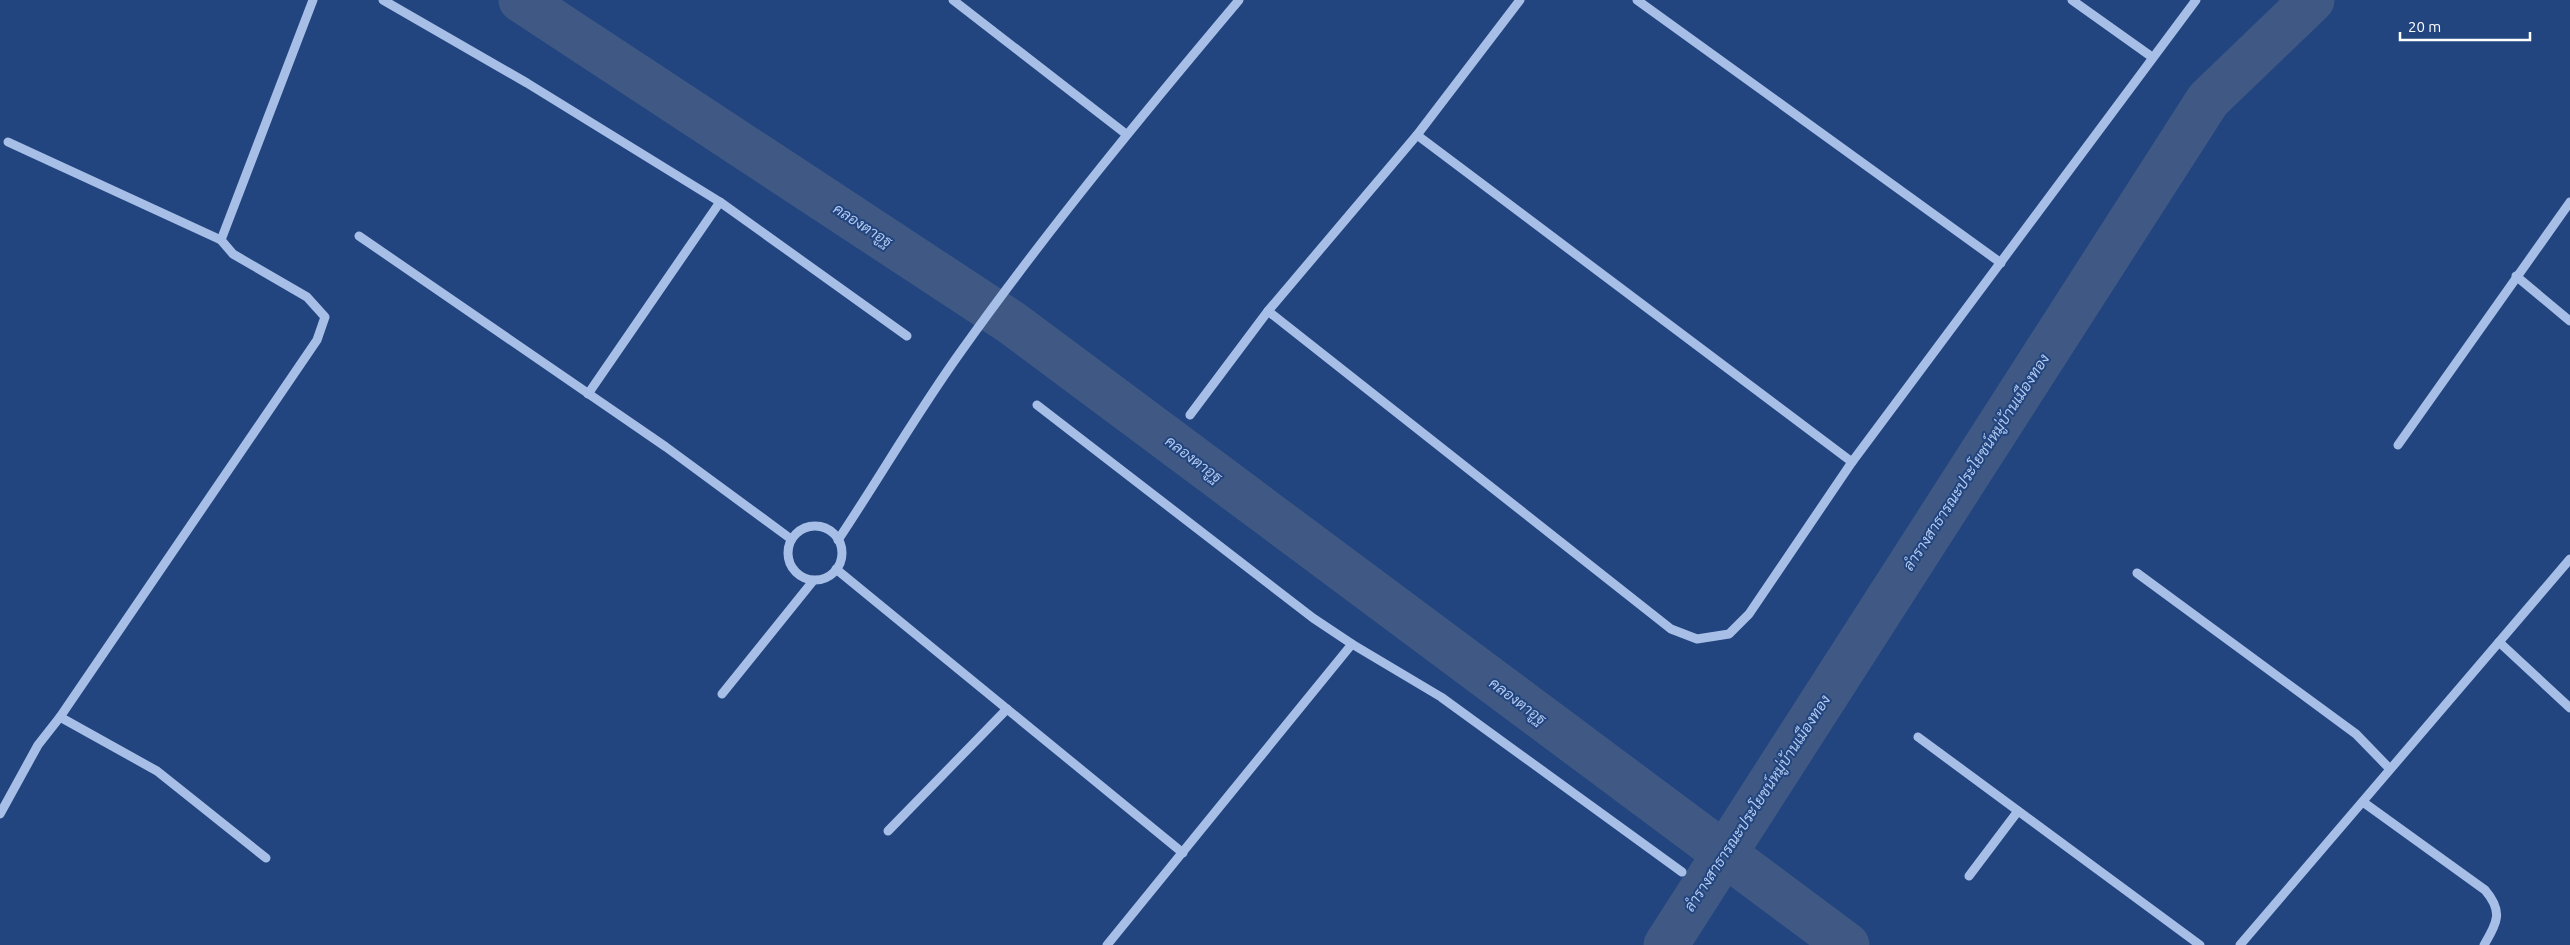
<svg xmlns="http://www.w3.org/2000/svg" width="2570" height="945" font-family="Ubuntu,Sarabun,sans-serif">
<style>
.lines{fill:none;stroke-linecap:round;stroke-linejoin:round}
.canal{stroke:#3f5984;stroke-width:45}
.minor{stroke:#a7bfe7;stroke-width:9}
.labels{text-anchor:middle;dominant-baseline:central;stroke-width:4;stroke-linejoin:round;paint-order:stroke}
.water-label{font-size:15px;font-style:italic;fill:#b2caef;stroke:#22447f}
</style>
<rect width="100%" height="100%" fill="#22447f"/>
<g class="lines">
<!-- canal -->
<g class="canal">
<path d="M521 0 1012 323 1847 945"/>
<path d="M1666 945 2208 100 2312 0"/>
</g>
<!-- minor -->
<g class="minor">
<path d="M383 0 527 83 720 202 907 336"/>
<path d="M953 0 1126 134"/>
<path d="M1637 0 2001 263"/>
<path d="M2072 0 2152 57"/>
<path d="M1417 135 1852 462"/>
<path d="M8 142 221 240"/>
<path d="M359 236 666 447 791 539"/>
<path d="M2516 276 2570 321"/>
<path d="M1268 311 1671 629 1697 639 1729 634 1749 614 1852 462 2196 0"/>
<path d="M588 394 720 202"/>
<path d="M1037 405 1313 618 1352 644 1107 945"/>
<path d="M1190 415 1268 311 1417 135 1520 0"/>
<path d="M2398 445 2570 202"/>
<circle cx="815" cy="553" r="27"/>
<path d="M838 540C880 477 918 411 962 350 1049 228 1143 114 1239 0"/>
<path d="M836 569 1183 853"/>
<path d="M2137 573 2356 734 2389 768"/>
<path d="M2499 642 2570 708"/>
<path d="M1352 644 1441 697 1682 872"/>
<path d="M722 694 813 581"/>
<path d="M60 717 157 771 266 858"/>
<path d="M1918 737 2200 945"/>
<path d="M2363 802 2485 890C2503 911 2498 922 2484 945"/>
<path d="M0 814 38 745 60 717 317 340 325 317 307 297 233 254 221 240 313 0"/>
<path d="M888 831 1007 709"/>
<path d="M1969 876 2018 811"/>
<path d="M2240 945 2570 559"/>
</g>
</g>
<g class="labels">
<!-- water labels -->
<g class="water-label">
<text transform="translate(863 225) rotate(33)">คลองตาอูฐ</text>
<text transform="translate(1194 459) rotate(37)">คลองตาอูฐ</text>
<text transform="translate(1976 462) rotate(-57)">ลำรางสาธารณะประโยชน์หมู่บ้านเมืองทอง</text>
<text transform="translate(1518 701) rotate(37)">คลองตาอูฐ</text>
<text transform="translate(1757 803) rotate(-57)">ลำรางสาธารณะประโยชน์หมู่บ้านเมืองทอง</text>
</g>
</g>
<!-- scale -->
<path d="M2400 32v8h130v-8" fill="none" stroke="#ffffff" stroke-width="2.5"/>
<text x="2408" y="32" font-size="15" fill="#ffffff" stroke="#22447f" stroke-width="4" paint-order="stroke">20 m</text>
</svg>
